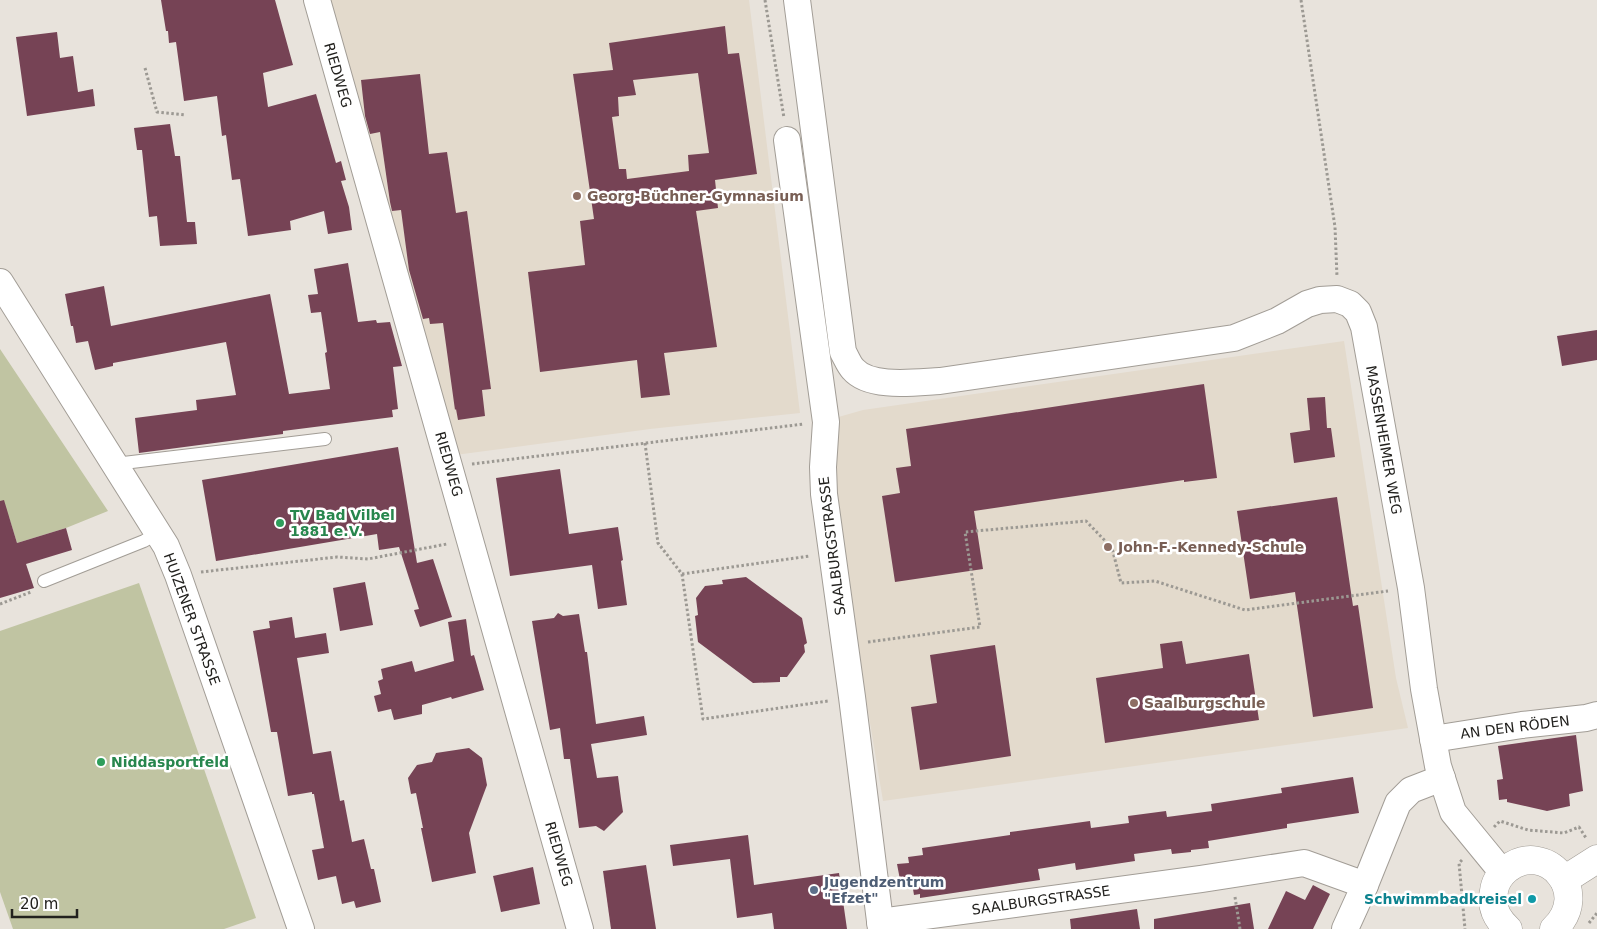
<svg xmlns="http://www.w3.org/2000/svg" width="1597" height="929" font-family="'DejaVu Sans',sans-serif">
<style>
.built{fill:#e3dacc}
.green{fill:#c0c4a2}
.building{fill:#764355;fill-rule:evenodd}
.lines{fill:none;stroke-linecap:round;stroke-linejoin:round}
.service-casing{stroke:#a29d96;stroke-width:14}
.minor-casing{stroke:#a29d96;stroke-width:28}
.tertiary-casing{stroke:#a29d96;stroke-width:29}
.path{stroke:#9c9993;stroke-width:3;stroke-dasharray:2.5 2.5;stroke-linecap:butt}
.service{stroke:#fff;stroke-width:12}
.minor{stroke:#fff;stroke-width:26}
.tertiary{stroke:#fff;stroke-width:28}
.education-dot{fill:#8d6e63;stroke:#fff;stroke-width:2}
.leisure-dot{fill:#2e9e5b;stroke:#fff;stroke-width:2}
.service-dot{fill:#5c6f8a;stroke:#fff;stroke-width:2}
.culture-dot{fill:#0f9aa8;stroke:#fff;stroke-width:2}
.labels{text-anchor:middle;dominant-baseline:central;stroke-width:5;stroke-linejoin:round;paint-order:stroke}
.street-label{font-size:14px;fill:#22211e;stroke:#fff}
.education-label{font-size:14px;font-weight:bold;fill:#785e54;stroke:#fff;text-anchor:start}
.leisure-label{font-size:14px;font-weight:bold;fill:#27864d;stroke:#fff;text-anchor:start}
.service-label{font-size:14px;font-weight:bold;fill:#4e5e75;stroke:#fff;text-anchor:start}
.culture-label{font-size:14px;font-weight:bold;fill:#0d838f;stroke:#fff;text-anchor:end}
</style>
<rect width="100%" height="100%" fill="#e8e3dc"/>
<!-- built -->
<g class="built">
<path d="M323 0H749L800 413 650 429 455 455Z"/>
<path d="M1344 341 1396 678 1408 728 883 801 832 494 835 418 863 410Z"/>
</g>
<!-- green -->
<g class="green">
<path d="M0 349 108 511 66 528 17 543 9 517 0 515Z"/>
<path d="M139 583 256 918 224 929H13L0 892V631Z"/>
</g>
<!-- building -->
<g class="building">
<path d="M161 0H275L293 65 263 73 268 107 316 94 336 163 341 161 346 180 341 181 349 207 352 230 328 234 324 211 290 221 291 230 248 236 240 179 232 180 226 135 222 136 217 96 184 101 176 42 169 43 168 31H166Z"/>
<path d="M725 26 728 54 739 53 757 174 715 180 718 208 696 211 717 347 664 353 670 395 641 398 637 360 540 372 528 272 585 265 580 221 594 219 573 74 613 70 609 43ZM698 73 709 153 688 155 689 171 627 179 626 169H619L612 117 619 116 618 97 636 95 633 80Z"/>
<path d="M57 32 60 58 73 56 78 92 93 89 95 106 27 116 16 37Z"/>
<path d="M420 74 429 154 447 152 456 213 467 211 491 389 482 390 485 416 458 420 456 409 455 410 443 323 430 324 429 318 423 319 409 270 401 210 392 211 390 202 380 132 370 134 365 116 361 80Z"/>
<path d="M170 124 175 156H180L187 222H195L197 244 160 246 157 216 149 217 142 150H137L134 128Z"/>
<path d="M348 263 358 322 376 320 377 323 390 322 402 366 393 367 398 409 392 410 393 417 283 431V434L139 453 135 418 197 410 196 400 236 395 226 342 113 363V366L95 370 88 341 76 343 73 326H71L65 294 104 286 111 326 270 294 289 394 330 389 325 353 327 352 321 312 311 313 308 295 318 294 314 269Z"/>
<path d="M1597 330V360L1562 366 1557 336Z"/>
<path d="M1204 384 1217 478 1184 482V480L974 511 983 569 895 582 882 496 900 493 896 468 911 466 906 429Z"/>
<path d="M1325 397 1327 428H1331L1335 457 1294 463 1290 433 1310 430 1307 398Z"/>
<path d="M398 447 417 563 433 559 452 617 420 627 414 610 419 609 399 547 379 550 377 534 216 561 202 480Z"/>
<path d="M560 469 569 534 618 527 623 560 621 561 627 605 598 609 592 565 510 576 496 478Z"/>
<path d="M1337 497 1353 606 1358 605 1373 708 1313 717 1295 592 1250 599 1237 511Z"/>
<path d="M4 500 17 543 66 528 72 550 26 564 34 588 0 598V501Z"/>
<path d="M746 577 802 618 807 643 804 645 805 652 787 677H780V682L753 683 698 642 695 616 698 615 696 598 705 586 723 584 722 580Z"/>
<path d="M365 582 373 625 340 631 333 588Z"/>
<path d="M558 613 563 616 579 614 585 652H587L596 724 644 716 647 735 591 744 597 778 618 776 621 799 623 812 604 831 596 826 579 828 570 759H564L560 728 550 730 532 621 554 618Z"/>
<path d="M292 617 295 638 326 633 329 653 297 658 313 754 331 751 340 801 344 800 352 842 364 839 371 869H374L381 902 356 908 354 901 342 904 336 876 318 880 312 850 324 848 314 794H312V792L288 796 277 732H271L253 631 270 628 269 621Z"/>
<path d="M466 619 471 656 474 655 484 690 452 699 451 697 422 705V714L394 720 391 709 378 712 374 696 381 694 378 681 383 679 381 669 412 661 415 672 454 661 448 622Z"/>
<path d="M1182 641 1186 664 1249 654 1259 720 1105 743 1096 678 1163 668 1160 644Z"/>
<path d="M995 645 1011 756 920 770 911 707 937 703 930 655Z"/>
<path d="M1576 735 1583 791 1569 794 1570 806 1547 811 1507 802V799L1499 800 1497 780 1503 779 1498 746Z"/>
<path d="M469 748 482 758 487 785 469 833 476 873 432 882 421 828H423L416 793 411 794 408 778 417 765 432 762 436 753Z"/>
<path d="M1353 777 1359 813 1287 824V828L1208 841 1209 848 1191 850V852L1172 854 1171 849 1134 854 1135 861 1076 870 1075 863 1038 869 1040 880 920 898V894L914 895 912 883 901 885 897 864 909 863 908 857 923 855 922 848 1010 835V832L1090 821 1091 828 1129 823 1128 816 1166 811 1167 817 1212 811 1211 804 1282 793 1281 788Z"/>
<path d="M748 835 754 885 839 873 847 929H774L772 913 737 918 730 859 673 866 670 845Z"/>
<path d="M646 865 656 929H611L603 871Z"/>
<path d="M533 867 540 904 501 912 493 876Z"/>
<path d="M1313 885 1330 894 1313 929H1268L1286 891 1305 900Z"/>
<path d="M1250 903 1254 929H1154V919Z"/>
<path d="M1137 909 1140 929H1071L1070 919Z"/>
</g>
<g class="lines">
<!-- service casing -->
<g class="service-casing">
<g id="service">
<path d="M115 464 325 439"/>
<path d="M44 581 144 541 158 533"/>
</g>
</g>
<!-- minor casing -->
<g class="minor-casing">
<g id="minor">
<path d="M317 0 580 929"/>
<path d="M797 0 843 352C846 357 849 365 853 369 870 389 917 382 940 381L1234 338 1277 321 1307 304 1320 300 1337 299 1350 304 1358 312 1364 327 1411 588 1424 689 1438 766 1453 812 1503 873"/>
<path d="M787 140 826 422 823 467 824 494 852 697 881 929"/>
<path d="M0 282 166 546 178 575 301 929"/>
<path d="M1433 739 1522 725 1586 718 1597 715"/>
<path d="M880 922 1201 879 1304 863 1365 885"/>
<path d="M1345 929 1365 885 1398 803 1411 790 1442 778"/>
</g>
</g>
<!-- tertiary casing -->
<g class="tertiary-casing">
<g id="tertiary">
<path d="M1564 880 1597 859"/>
<path d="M1508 929C1497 919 1490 906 1494 891 1495 882 1500 875 1507 869 1545 839 1593 892 1554 929"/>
</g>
</g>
<!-- path -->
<g class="path">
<path d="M765 0 784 118"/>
<path d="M1301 0 1335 227 1337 277"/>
<path d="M145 68 157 112 185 115"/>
<path d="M645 443 658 543 682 574 703 719 828 701"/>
<path d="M472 464 804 424"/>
<path d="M201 572 337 557 368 559 447 544"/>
<path d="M682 574 810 556"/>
<path d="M0 604 31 592"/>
<path d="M868 642 980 627 965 532 1086 521 1112 548 1121 583 1155 581 1245 610 1388 591"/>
<path d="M1494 827 1500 821 1528 830 1564 833 1579 827 1586 838"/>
<path d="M1462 860 1459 863 1465 929"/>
<path d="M1235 897 1240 929"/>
<path d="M1589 923 1597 913"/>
</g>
<!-- service -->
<use href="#service" class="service"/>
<!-- minor -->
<use href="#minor" class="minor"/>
<!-- tertiary -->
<use href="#tertiary" class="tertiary"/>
</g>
<!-- markers -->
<g class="education-dot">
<circle cx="577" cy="196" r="5"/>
<circle cx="1108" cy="547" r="5"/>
<circle cx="1134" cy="703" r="5"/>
</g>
<g class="leisure-dot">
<circle cx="280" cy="523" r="5"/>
<circle cx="101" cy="762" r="5"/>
</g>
<circle class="service-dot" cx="814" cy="890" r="5"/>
<circle class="culture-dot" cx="1532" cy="899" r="5"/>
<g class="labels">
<!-- street labels -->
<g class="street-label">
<text transform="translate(338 75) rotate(74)">RIEDWEG</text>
<text transform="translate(1384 440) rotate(80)">MASSENHEIMER WEG</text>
<text transform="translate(449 464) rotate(74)">RIEDWEG</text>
<text transform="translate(832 546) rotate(-97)">SAALBURGSTRASSE</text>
<text transform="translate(192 619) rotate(70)">HUIZENER STRASSE</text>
<text transform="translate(1515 727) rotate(-7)">AN DEN RÖDEN</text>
<text transform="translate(559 854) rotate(74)">RIEDWEG</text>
<text transform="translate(1041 900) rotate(-8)">SAALBURGSTRASSE</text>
</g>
<!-- education labels -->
<g class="education-label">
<text x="587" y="196">Georg-Büchner-Gymnasium</text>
<text x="1118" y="547">John-F.-Kennedy-Schule</text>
<text x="1144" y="703">Saalburgschule</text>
</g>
<!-- leisure labels -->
<g class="leisure-label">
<text x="290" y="515">TV Bad Vilbel<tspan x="290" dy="16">1881 e.V.</tspan></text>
<text x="111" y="762">Niddasportfeld</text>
</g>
<!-- service labels -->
<g class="service-label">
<text x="824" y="882">Jugendzentrum<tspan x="824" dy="16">"Efzet"</tspan></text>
</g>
<!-- culture labels -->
<g class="culture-label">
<text x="1522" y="899">Schwimmbadkreisel</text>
</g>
</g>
<!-- scale -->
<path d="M12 909v8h65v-8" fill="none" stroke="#22211e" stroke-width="2.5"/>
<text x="20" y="909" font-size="15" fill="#22211e" stroke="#ffffff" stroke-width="4" paint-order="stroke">20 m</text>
</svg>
